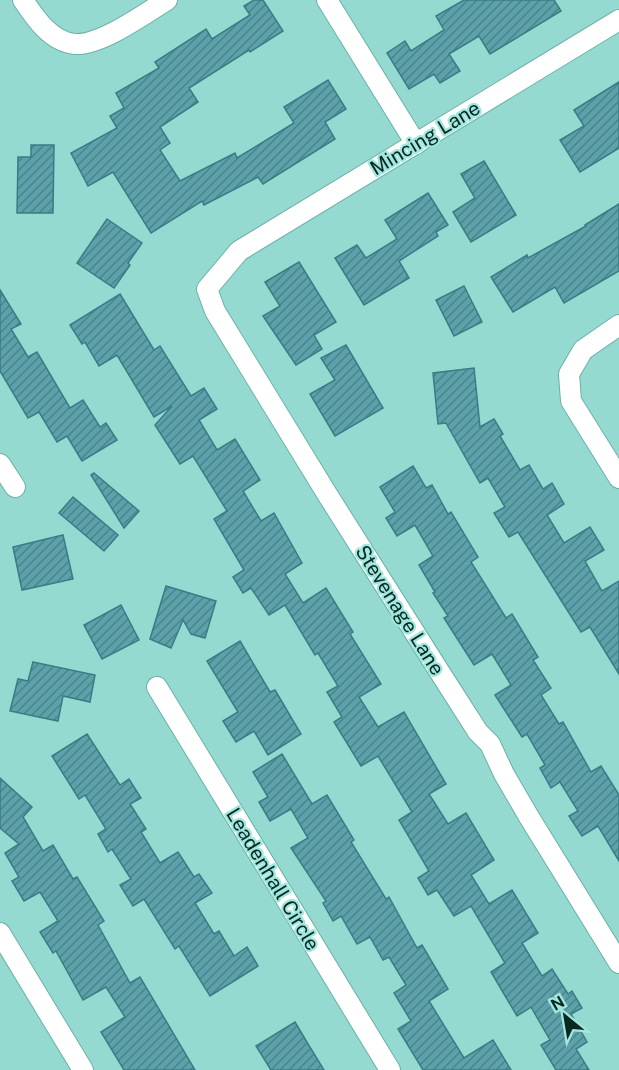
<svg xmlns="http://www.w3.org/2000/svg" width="619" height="1070" font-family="'Public Sans',sans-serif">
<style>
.building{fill:url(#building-hatch);stroke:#377d85;stroke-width:1.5}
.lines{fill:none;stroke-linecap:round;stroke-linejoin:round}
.minor-casing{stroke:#6cb1a8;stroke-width:22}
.minor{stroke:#fff;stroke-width:20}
.labels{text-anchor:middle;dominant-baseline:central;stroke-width:4.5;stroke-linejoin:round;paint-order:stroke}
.street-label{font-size:20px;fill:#092723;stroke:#a1e7dd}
</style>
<defs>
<pattern id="building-hatch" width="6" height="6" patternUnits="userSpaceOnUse" patternTransform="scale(1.5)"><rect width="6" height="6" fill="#5da2aa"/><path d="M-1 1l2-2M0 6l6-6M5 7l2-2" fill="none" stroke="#4b848a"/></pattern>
</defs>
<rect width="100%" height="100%" fill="#95dad0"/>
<!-- building -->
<g class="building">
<path d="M254 0H263L283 31 250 52 249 50 189 88 198 102 160 127 170 143 160 150 180 181 235 153 237 158 294 123 284 107 328 80 346 109 325 122 335 139 263 184 258 177 204 205 202 201 151 233 113 172 88 186 71 153 117 128 110 116 124 108 116 93 159 68 155 62 206 29 212 39 250 15 244 6Z"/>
<path d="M464 0H554L561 11 490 54 479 36 449 54 460 71 440 83 434 74 409 89 387 53 405 41 411 51 444 30 436 16Z"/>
<path d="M619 82V148L580 172 560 140 584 126 574 110Z"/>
<path d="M31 145H54L53 213H17L18 157H31Z"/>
<path d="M484 161 516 215 471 242 453 212 475 198 461 174Z"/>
<path d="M428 193 448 225 436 232 438 236 399 261 409 278 364 305 335 258 357 245 366 258 397 239 385 220Z"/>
<path d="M619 204V271L564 303 555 287 513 312 491 277 527 255 528 258 586 226 585 225Z"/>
<path d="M107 219 142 243 128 263 130 265 114 288 77 263Z"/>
<path d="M299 262 336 322 314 335 322 349 296 365 263 316 280 306 265 282Z"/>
<path d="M464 286 482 322 454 336 436 300Z"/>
<path d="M0 290 21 324 11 329 28 357 37 352 70 408 83 400 100 427 106 423 117 440 82 461 67 436 57 442 39 412 28 418 0 371Z"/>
<path d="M120 294 154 350 160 346 191 396 204 388 217 409 199 420 217 450 235 439 260 480 243 491 261 521 274 513 302 563 285 574 303 603 326 588 353 632 350 634 381 684 359 697 378 727 404 712 446 784 429 794 448 824 466 813 494 860 471 875 489 904 512 890 538 933 522 943 542 976 552 969 568 994 572 991 582 1008 571 1014 587 1042 576 1049 589 1070H556L541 1045 550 1040 531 1007 517 1016 491 972 505 963 471 906 454 916 437 890 428 895 418 878 429 871 399 820 412 812 378 756 361 766 334 722 342 717 327 692 338 686 318 653 315 655 285 605 269 615 251 588 243 593 233 577 244 570 214 519 227 511 193 456 180 464 155 425 172 406 154 417 117 355 99 366 85 342 82 344 70 325Z"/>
<path d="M346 345 383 408 335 436 310 394 335 380 321 358Z"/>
<path d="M474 368 480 427 494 419 503 434 500 436 520 470 529 465 543 489 552 483 564 504 547 515 564 543 590 527 604 550 585 561 602 591 619 581V674L590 627 581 632 518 532 509 537 494 513 505 507 488 478 480 483 446 423 438 424 433 373Z"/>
<path d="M413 466 426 488 432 485 448 514 451 512 478 557 471 562 506 618 512 614 538 657 533 660 551 688 541 695 559 724 563 722 591 772 601 766 619 795V861L598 826 582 836 569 816 578 811 560 782 551 788 540 768 545 765 527 734 522 737 495 695 511 685 492 654 474 665 444 618 448 616 433 593 435 592 419 565 433 556 415 525 397 536 386 518 395 512 380 487Z"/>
<path d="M94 473 139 511 124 528 91 475Z"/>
<path d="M73 497 118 535 104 551 59 513Z"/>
<path d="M63 535 73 579 22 590 13 547Z"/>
<path d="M166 586 216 601 205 638 191 634 183 620 171 648 150 639Z"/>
<path d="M121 605 139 640 102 659 84 625Z"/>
<path d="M240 641 270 692 275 690 301 734 268 755 254 731 236 742 223 721 238 712 207 661Z"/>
<path d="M33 662 95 675 90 702 63 696 58 721 10 711 18 679 28 681Z"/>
<path d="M87 734 120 785 129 779 141 798 130 804 146 829 141 832 160 863 178 852 194 877 199 874 212 893 195 903 214 934 219 931 234 956 247 947 258 966 210 996 179 946 175 949 144 899 133 906 120 885 131 879 112 849 108 852 98 834 106 829 85 795 79 799 52 756Z"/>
<path d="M282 754 312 804 327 795 354 840 351 842 386 899 389 897 417 948 422 945 448 989 429 1001 464 1058 493 1040 511 1070H423L398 1029 411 1021 394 993 406 985 389 957 383 960 370 937 357 944 341 916 333 921 323 903 326 901 291 848 308 838 291 809 270 821 259 802 268 797 253 772Z"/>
<path d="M0 778 32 807 23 817 43 851 53 845 73 879 77 877 104 921 98 925 130 983 140 977 195 1070H124L101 1032 125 1017 106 987 83 1000 56 951 53 953 40 932 58 921 40 892 24 901 12 881 19 877 5 853 19 844 0 828Z"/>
<path d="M295 1022 308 1044 324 1070H271L256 1046Z"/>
</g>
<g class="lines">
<!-- minor casing -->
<g class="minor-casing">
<g id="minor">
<path d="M23 0C35 18 51 42 75 44 100 46 146 13 167 0"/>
<path d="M327 0 416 144"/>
<path d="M619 20 239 251 207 289 215 311 327 494 439 671 478 732 490 744 504 774 529 817 619 963"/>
<path d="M619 325 583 350 569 374 571 401 619 478"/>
<path d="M0 464 15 487"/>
<path d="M157 687 390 1070"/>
<path d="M0 933 83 1070"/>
</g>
</g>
<!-- minor -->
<use href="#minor" class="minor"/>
</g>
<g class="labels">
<!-- street labels -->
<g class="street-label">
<text transform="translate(425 138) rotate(-31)">Mincing Lane</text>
<text transform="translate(400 610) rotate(58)">Stevenage Lane</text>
<text transform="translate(273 879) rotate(59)">Leadenhall Circle</text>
</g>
</g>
<!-- north arrow -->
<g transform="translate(565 1016) rotate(330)" stroke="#a1e7dd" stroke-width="4.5" paint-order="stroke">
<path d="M0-4.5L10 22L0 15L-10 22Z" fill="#092723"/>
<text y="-9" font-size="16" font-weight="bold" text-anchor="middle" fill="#092723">N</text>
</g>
</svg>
